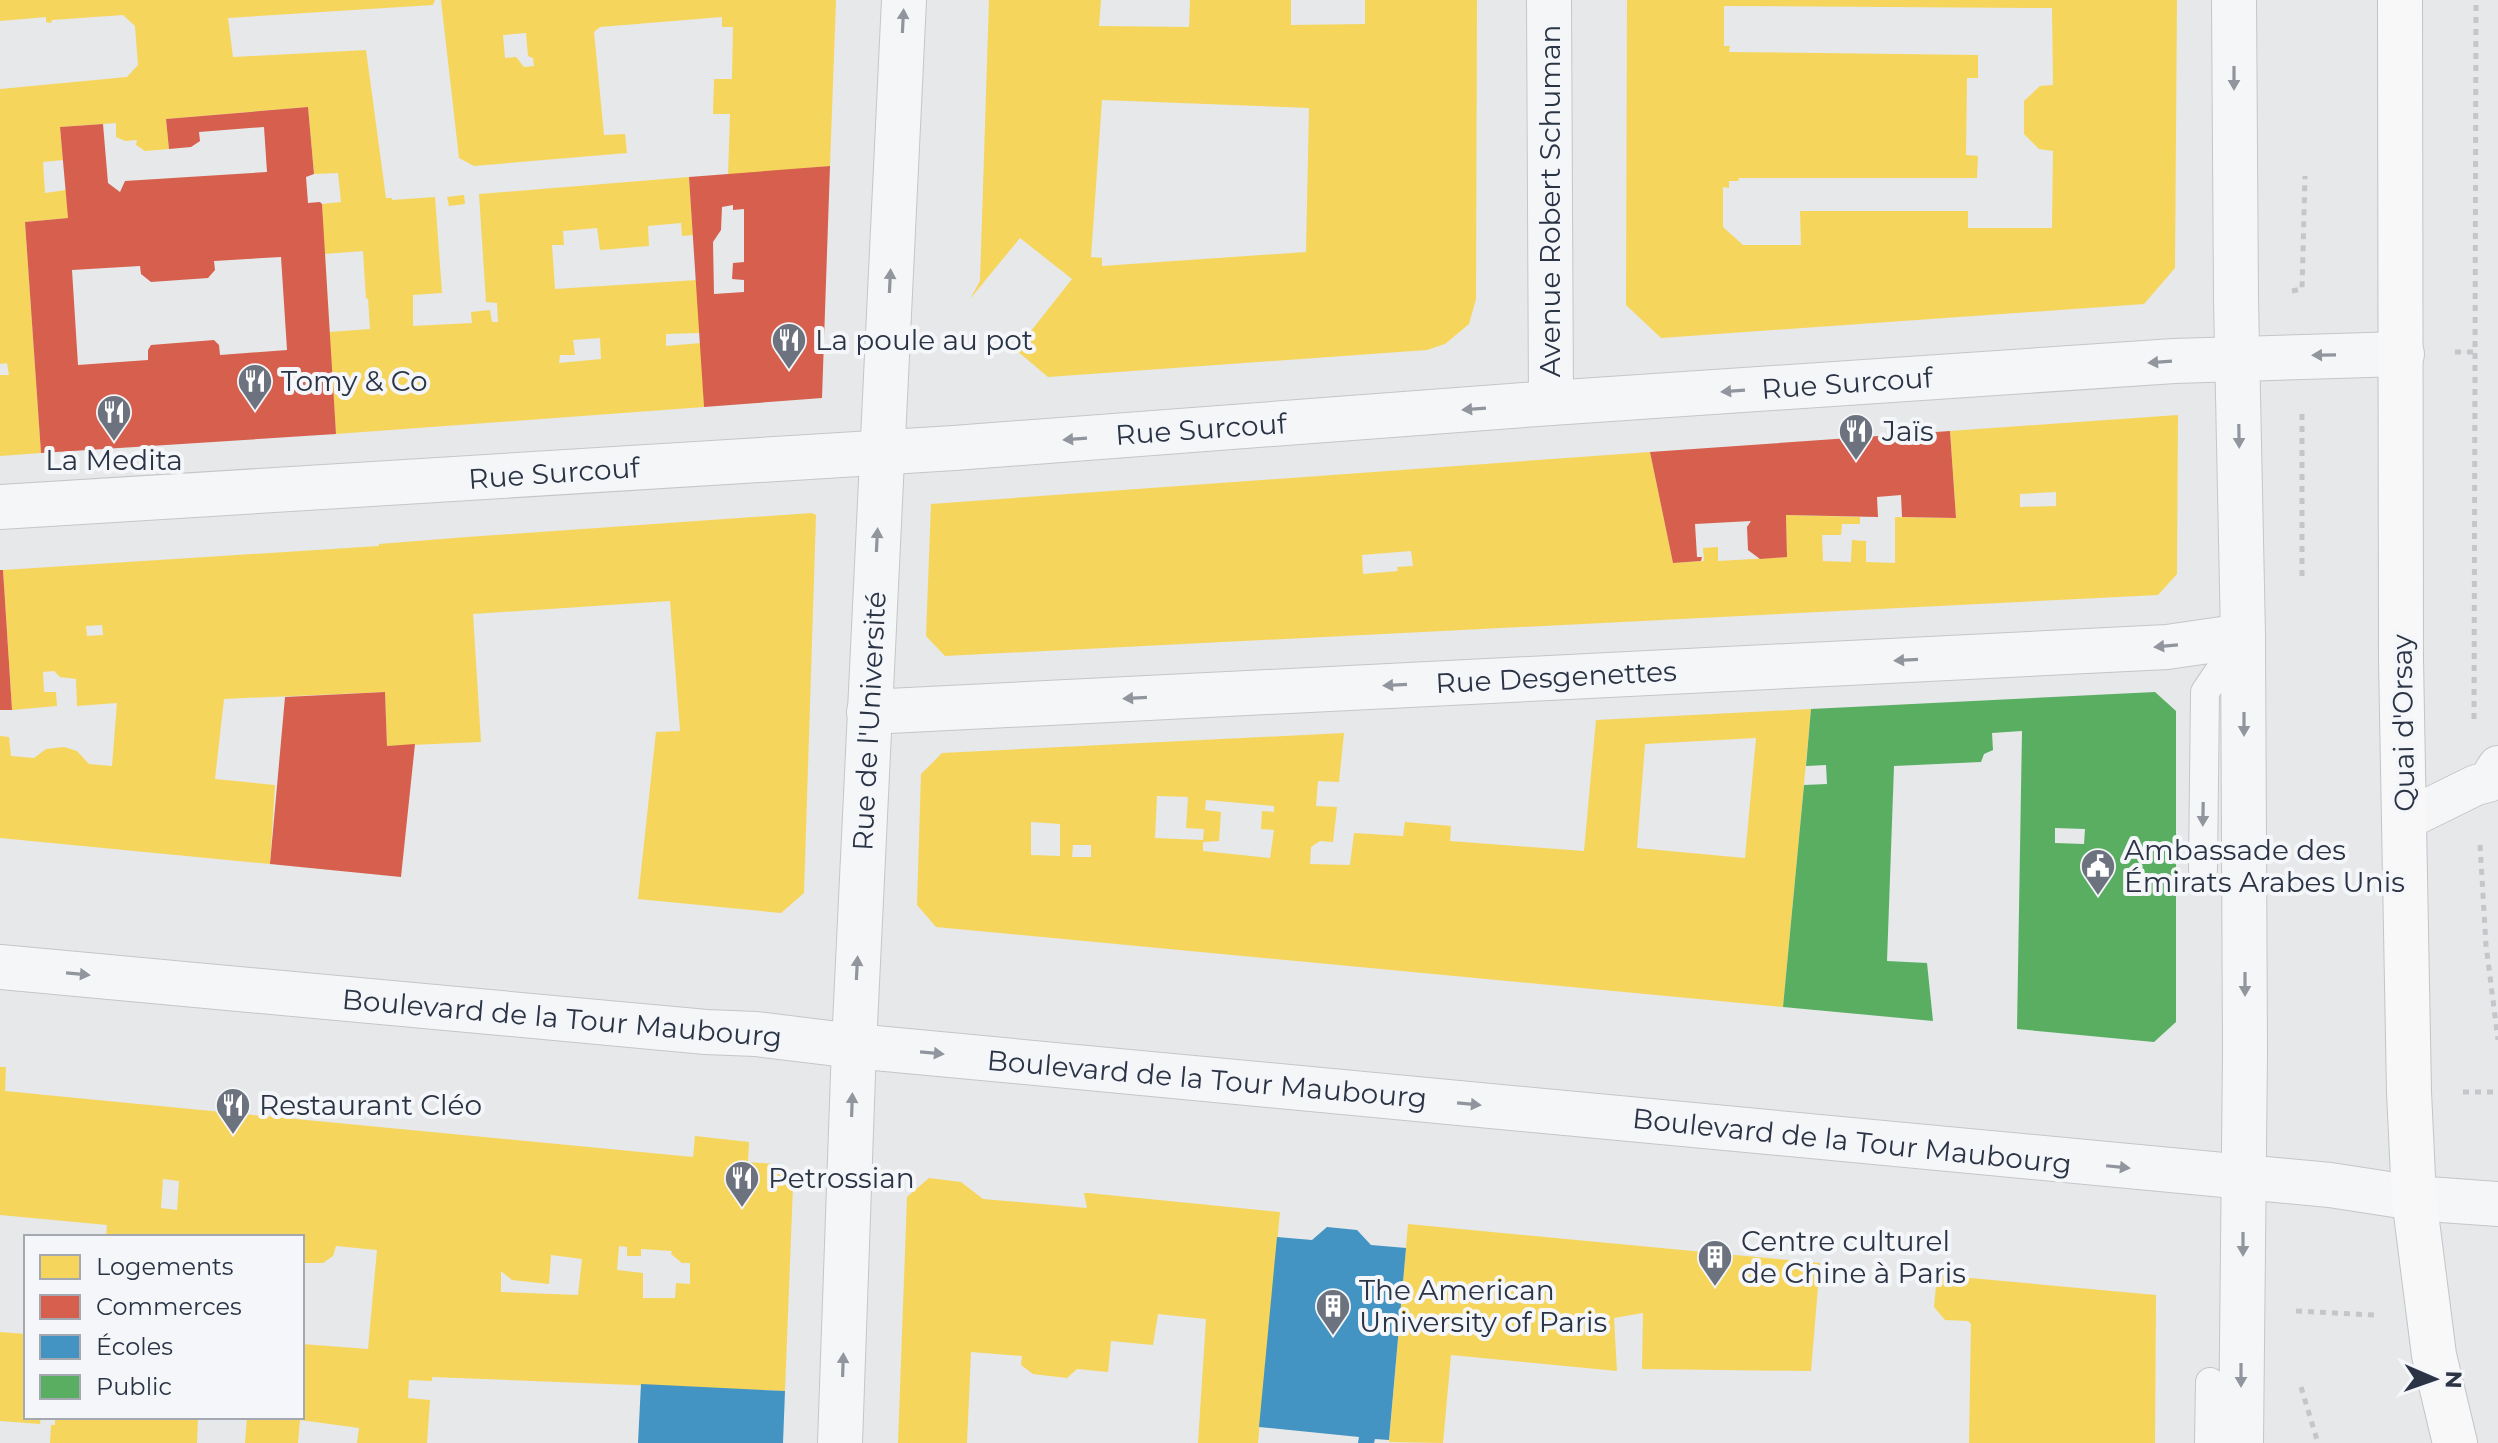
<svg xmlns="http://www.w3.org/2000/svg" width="2498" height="1443" font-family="Montserrat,sans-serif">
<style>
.homes{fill:#f6d55c;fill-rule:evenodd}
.shops{fill:#d6604d;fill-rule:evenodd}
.schools{fill:#4393c3}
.public{fill:#5aae61;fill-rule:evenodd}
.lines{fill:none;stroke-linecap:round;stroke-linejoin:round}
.service-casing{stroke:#c4c6c8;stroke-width:30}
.pedestrian-casing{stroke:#c4c6c8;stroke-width:42}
.minor-casing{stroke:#c4c6c8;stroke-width:46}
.tertiary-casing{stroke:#c4c6c8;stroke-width:46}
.primary-casing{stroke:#c2c5c8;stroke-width:46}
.path{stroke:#c5c6ca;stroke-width:5;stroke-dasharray:6 6;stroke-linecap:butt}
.service{stroke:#f5f6f7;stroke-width:28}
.pedestrian{stroke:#f5f6f7;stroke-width:40}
.minor{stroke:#f5f6f7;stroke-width:44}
.tertiary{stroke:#f5f6f7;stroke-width:44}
.primary{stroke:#f8f8f8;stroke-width:44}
.oneway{fill:#90959e}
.labels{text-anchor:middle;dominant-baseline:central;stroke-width:8;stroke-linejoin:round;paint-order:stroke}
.street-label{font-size:28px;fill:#2b3445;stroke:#f4f6f9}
.poi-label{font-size:28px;fill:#2b3445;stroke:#f4f6f9;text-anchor:start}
</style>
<rect width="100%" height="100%" fill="#e6e8ea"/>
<!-- homes -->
<g class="homes">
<path d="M0 0H435L433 5 228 18 233 57 366 50 386 198H392V200L435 197 442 293 413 295V326L472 323 471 312 490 310 492 322H498L497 303 486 302 479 194 689 177 693 235 682 236 681 223 648 226 649 246 600 250 597 228 563 231 564 245H552L555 289 697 280 700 333 666 334V346L701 343 704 407 336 434 329 332 370 329 368 298 366 299 363 251 324 254 322 204 341 202 338 173 314 174 308 107 166 119 169 149 145 151 136 145 137 140 125 141 116 137V123L60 127 63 160 43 162 45 193 66 190 68 218 25 222 41 453 0 456V375H9L7 363 0 364V89L127 77 138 65 135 26 123 15 52 20 51 23 46 22V17L0 21ZM600 338 601 359 559 363 560 355H575L573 340Z"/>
<path d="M441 0H836L830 166 728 175 730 114H713L714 79H732L733 27H722V17L600 27 594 32 604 135 625 134 627 153 474 166 459 158ZM526 33 528 56 533 58 534 66 524 67 516 57 505 58 503 35Z"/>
<path d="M989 0H1101L1099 26 1189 27 1190 0H1291V25L1365 24V0H1477L1476 299 1469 324 1445 344 1427 350 1048 377 1016 350 1072 279 1020 238 970 299 980 281ZM1102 100 1309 108 1306 252 1102 266V258L1091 257Z"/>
<path d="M1627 0H2177L2175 268 2144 304 1661 338 1626 305ZM1724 6 2052 8 2053 85 2040 86 2024 101V134L2039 149 2053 151 2052 228H1968V211H1800L1801 245H1743L1723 227V187L1729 188V181H1738L1739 178H1977L1978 156 1966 155 1967 78H1978V55L1729 52 1730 46H1724Z"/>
<path d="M464 195 465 204 449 206 447 197Z"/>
<path d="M2178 415 2177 574 2158 595 945 656 926 636 931 504 1650 452 1673 563 1704 561 1703 548 1718 547V561L1787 557 1786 515 1860 517V524H1842L1841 535H1822L1823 561 1851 562 1852 540 1866 541V562L1895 563V517L1956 518 1950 431ZM2056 492V506L2020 507V494ZM1411 551 1413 566 1397 567 1398 571 1363 574 1362 555Z"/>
<path d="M812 513 816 515 804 893 781 913 638 899 656 732 680 731 670 601 473 614 481 742 387 746 385 692 224 699 215 779 275 785 270 864 0 838V736L9 737 11 756 34 758 46 749 64 747 77 751 89 764 112 766 117 703 77 706 76 679 60 677 54 671 43 672 44 692H56L57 706 12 710 3 570 379 546V544L467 537ZM102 625 103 635 87 636 86 626Z"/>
<path d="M1811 709 1783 1007 936 927 917 905 921 774 942 753 1344 733 1339 782 1318 781 1316 806 1337 807 1333 842 1320 841 1311 847 1310 864 1350 865 1354 833 1403 836 1405 822 1451 826 1450 841 1584 851 1596 720ZM1756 738 1745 858 1637 848 1645 744ZM1157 796 1188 797 1186 828 1204 829 1203 840 1155 838ZM1206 800 1274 806V812L1262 811 1261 829 1274 830 1270 858 1203 851V842L1219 841 1221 812 1205 810ZM1031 822 1060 824V856L1031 855ZM1073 845H1091V857H1072Z"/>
<path d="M0 1067H6L5 1091 87 1099 693 1157 695 1136 749 1142 748 1162 773 1164 793 1186 785 1391 432 1377V1381L409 1380 408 1398 430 1400 427 1443H357L359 1428 300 1420 298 1443H245L247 1417H302V1344L368 1349 377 1250 336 1246 333 1256 323 1263H302V1237H106L107 1225 0 1215ZM163 1179 179 1181 177 1210 161 1208ZM619 1246 627 1247V1256H641V1249L672 1251 671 1254 682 1263H690V1284L676 1283 675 1298H643V1273L617 1270ZM551 1255 582 1259 578 1295 501 1292V1271L512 1280 549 1284Z"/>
<path d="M929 1178 961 1182 983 1199 1087 1208 1084 1193H1088L1280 1212 1258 1443H1198L1206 1319 1158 1314 1153 1345 1111 1341 1108 1372 1077 1369 1067 1378 1033 1374 1021 1365 1022 1356 971 1352 967 1443H898L907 1197Z"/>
<path d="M1408 1224 1820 1263 1811 1371 1642 1369 1643 1313 1614 1318 1617 1371 1451 1355 1443 1443 1389 1442Z"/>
<path d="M1937 1275 2156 1295 2155 1443H1969L1971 1324 1968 1321 1945 1320 1934 1307Z"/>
<path d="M0 1332 26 1334V1417H41L40 1424 0 1421Z"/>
<path d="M55 1417H198L197 1443H50L51 1425H55Z"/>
</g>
<!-- shops -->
<g class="shops">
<path d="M308 107 314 174 306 177 308 203 320 202 322 204 336 434 41 453 25 222 68 218 60 127 103 124 108 183 120 192 125 181 267 172 264 127 199 132 200 141 191 147 169 149 166 119ZM281 257 287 350 220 355 219 345 214 340 151 345 148 350V360L78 365 72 270 140 266 141 274 151 282 208 278 215 270 214 261Z"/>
<path d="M830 166 822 398 704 407 689 177ZM733 205V210L744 209V262L733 263 732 279 744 280V292L714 294 713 242 721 230 722 207Z"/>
<path d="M1950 431 1956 518 1902 517 1901 495 1877 497 1878 517 1786 515 1787 557 1760 559 1748 550 1747 527 1751 521 1695 524 1697 557H1702L1701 561 1673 563 1650 452Z"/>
<path d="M0 570H3L12 710H0Z"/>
<path d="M385 692 387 746 415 744 401 877 270 864 285 697Z"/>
</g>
<!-- schools -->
<g class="schools">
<path d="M1327 1227 1357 1230 1371 1245 1406 1248 1389 1440 1375 1439 1374 1443H1358L1359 1437 1259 1427 1277 1237 1312 1240Z"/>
<path d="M641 1384 785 1391 783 1443H638Z"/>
</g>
<!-- public -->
<path class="public" d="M2155 692 2176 711V1022L2154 1042 2017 1029 2022 731 1992 733 1993 750 1984 754 1981 762 1894 766 1887 961 1927 963 1933 1021 1783 1007 1804 785 1827 784 1826 765 1806 766 1811 709ZM2055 828 2085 829 2084 844 2055 843Z"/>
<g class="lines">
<!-- service casing -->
<g class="service-casing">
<g id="service">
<path d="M2203 869 2205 692 2243 636"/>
<path d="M2209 1443 2210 1382"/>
</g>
</g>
<!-- pedestrian casing -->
<g class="pedestrian-casing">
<path id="pedestrian" d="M2405 820 2476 785 2488 782 2498 766"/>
</g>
<!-- minor casing -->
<g class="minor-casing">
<g id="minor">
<path d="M1549 0 1551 403"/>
<path d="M2234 0 2236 298 2243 636 2245 1052 2241 1443"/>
<path d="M0 507 954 448 1551 403 2174 361 2402 354"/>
<path d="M869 712 2167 647 2243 636"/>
<path d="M840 1443 854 1046 904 0"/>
</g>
</g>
<!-- tertiary casing -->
<g class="tertiary-casing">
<path id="tertiary" d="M0 967 706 1032 756 1034 854 1046 2330 1185 2414 1198 2498 1204"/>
</g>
<!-- primary casing -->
<g class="primary-casing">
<path id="primary" d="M2400 0 2401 660 2409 1092 2414 1198 2434 1355 2455 1443"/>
</g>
<!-- path -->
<g class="path">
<path d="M2292 291 2302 289 2305 176"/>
<path d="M2455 352H2474"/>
<path d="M2302 414V576"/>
<path d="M2474 719 2476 0"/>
<path d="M2480 845 2486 945 2498 1040"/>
<path d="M2463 1092H2498"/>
<path d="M2296 1311 2374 1315"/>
<path d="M2301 1387 2318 1443"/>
</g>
<!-- service -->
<use href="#service" class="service"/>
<!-- pedestrian -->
<use href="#pedestrian" class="pedestrian"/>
<!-- minor -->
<use href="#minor" class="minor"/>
<!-- tertiary -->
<use href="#tertiary" class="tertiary"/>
<!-- primary -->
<use href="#primary" class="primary"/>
</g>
<!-- one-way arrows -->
<defs><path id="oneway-solid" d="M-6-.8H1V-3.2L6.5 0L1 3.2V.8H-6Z" transform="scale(2)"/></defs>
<g class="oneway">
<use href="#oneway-solid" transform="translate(903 21) rotate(-87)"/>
<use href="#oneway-solid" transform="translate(2234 78) rotate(90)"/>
<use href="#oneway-solid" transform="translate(890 281) rotate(-87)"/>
<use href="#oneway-solid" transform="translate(2324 355) rotate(179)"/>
<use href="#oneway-solid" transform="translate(2160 362) rotate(176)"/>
<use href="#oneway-solid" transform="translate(1733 391) rotate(176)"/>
<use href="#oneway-solid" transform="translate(1474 409) rotate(176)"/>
<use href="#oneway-solid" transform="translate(2239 436) rotate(89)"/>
<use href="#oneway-solid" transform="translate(1075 439) rotate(176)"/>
<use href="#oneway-solid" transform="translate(877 540) rotate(-87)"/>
<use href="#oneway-solid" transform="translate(2166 646) rotate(175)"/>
<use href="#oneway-solid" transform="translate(1906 660) rotate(177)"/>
<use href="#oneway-solid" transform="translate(1395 685) rotate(177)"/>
<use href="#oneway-solid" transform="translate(1135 698) rotate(177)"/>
<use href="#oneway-solid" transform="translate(2244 724) rotate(90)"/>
<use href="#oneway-solid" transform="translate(2203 814) rotate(91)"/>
<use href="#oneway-solid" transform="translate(857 968) rotate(-87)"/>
<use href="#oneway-solid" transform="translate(78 974) rotate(5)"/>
<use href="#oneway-solid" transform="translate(2245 984) rotate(90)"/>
<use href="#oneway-solid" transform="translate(932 1053) rotate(5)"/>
<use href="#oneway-solid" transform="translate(1469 1104) rotate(5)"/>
<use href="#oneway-solid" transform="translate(852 1105) rotate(-88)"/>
<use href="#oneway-solid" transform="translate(2118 1167) rotate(6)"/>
<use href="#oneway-solid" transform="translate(2243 1244) rotate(90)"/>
<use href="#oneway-solid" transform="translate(843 1365) rotate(-88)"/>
<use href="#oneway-solid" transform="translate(2241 1375) rotate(90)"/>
</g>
<!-- icons -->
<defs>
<g id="restaurant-pin" transform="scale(1.8)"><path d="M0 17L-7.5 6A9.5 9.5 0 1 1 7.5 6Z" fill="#6c737f" stroke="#f4f6f9"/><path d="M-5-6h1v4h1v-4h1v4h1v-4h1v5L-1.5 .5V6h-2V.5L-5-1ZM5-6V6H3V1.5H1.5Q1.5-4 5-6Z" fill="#fff"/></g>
<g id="civic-pin" transform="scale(1.8)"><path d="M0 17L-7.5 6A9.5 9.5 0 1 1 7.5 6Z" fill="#6c737f" stroke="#f4f6f9"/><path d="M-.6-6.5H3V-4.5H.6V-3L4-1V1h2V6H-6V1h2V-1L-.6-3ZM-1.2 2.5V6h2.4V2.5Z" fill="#fff"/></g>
<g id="building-pin" transform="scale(1.8)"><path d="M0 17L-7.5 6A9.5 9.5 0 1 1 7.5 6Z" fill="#6c737f" stroke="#f4f6f9"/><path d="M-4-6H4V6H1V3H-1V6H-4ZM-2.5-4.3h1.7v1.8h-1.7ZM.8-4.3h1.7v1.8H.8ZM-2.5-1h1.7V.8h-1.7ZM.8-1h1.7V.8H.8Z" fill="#fff"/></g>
</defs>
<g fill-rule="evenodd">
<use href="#restaurant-pin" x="789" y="340"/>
<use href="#restaurant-pin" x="255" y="381"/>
<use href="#restaurant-pin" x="114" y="412"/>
<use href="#restaurant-pin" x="1856" y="431"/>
<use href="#civic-pin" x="2098" y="866"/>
<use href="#restaurant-pin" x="233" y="1105"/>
<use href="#restaurant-pin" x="742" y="1178"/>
<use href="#building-pin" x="1715" y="1257"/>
<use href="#building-pin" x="1333" y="1306"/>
</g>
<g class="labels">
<!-- street labels -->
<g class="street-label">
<text transform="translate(1550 201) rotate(-90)">Avenue Robert Schuman</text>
<text transform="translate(1847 383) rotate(-4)">Rue Surcouf</text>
<text transform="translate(1201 429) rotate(-4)">Rue Surcouf</text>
<text transform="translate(554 473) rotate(-4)">Rue Surcouf</text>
<text transform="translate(1556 677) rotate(-3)">Rue Desgenettes</text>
<text transform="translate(869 721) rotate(-87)">Rue de l'Université</text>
<text transform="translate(2403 723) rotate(-91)">Quai d'Orsay</text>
<text transform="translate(562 1018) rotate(5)">Boulevard de la Tour Maubourg</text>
<text transform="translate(1207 1079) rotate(5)">Boulevard de la Tour Maubourg</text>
<text transform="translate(1852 1141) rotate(6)">Boulevard de la Tour Maubourg</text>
</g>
<!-- poi labels -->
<g class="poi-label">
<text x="815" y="340">La poule au pot</text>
<text x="281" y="381">Tomy &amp; Co</text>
<text x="1882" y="431">Jaïs</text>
<text x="114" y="460" text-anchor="middle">La Medita</text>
<text x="2124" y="850">Ambassade des<tspan x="2124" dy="32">Émirats Arabes Unis</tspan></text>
<text x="259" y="1105">Restaurant Cléo</text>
<text x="768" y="1178">Petrossian</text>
<text x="1741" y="1241">Centre culturel<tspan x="1741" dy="32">de Chine à Paris</tspan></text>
<text x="1359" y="1290">The American<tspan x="1359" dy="32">University of Paris</tspan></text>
</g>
</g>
<!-- legend -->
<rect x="24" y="1235" width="280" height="184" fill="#f4f6f9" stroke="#a4a8b1" stroke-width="2"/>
<rect x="40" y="1255" width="40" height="24" fill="#f6d55c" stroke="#a4a8b1" stroke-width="2"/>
<text x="96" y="1275" font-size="24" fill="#2b3445">Logements</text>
<rect x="40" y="1295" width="40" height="24" fill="#d6604d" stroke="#a4a8b1" stroke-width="2"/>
<text x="96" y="1315" font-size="24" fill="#2b3445">Commerces</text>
<rect x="40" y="1335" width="40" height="24" fill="#4393c3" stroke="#a4a8b1" stroke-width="2"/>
<text x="96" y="1355" font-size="24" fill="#2b3445">Écoles</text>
<rect x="40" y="1375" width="40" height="24" fill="#5aae61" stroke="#a4a8b1" stroke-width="2"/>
<text x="96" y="1395" font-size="24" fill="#2b3445">Public</text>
<!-- north arrow -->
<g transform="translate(2434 1379) rotate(92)" stroke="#f4f6f9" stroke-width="6" paint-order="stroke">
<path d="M0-6L14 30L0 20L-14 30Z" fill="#2b3445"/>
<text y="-12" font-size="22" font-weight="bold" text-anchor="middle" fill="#2b3445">N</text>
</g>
</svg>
